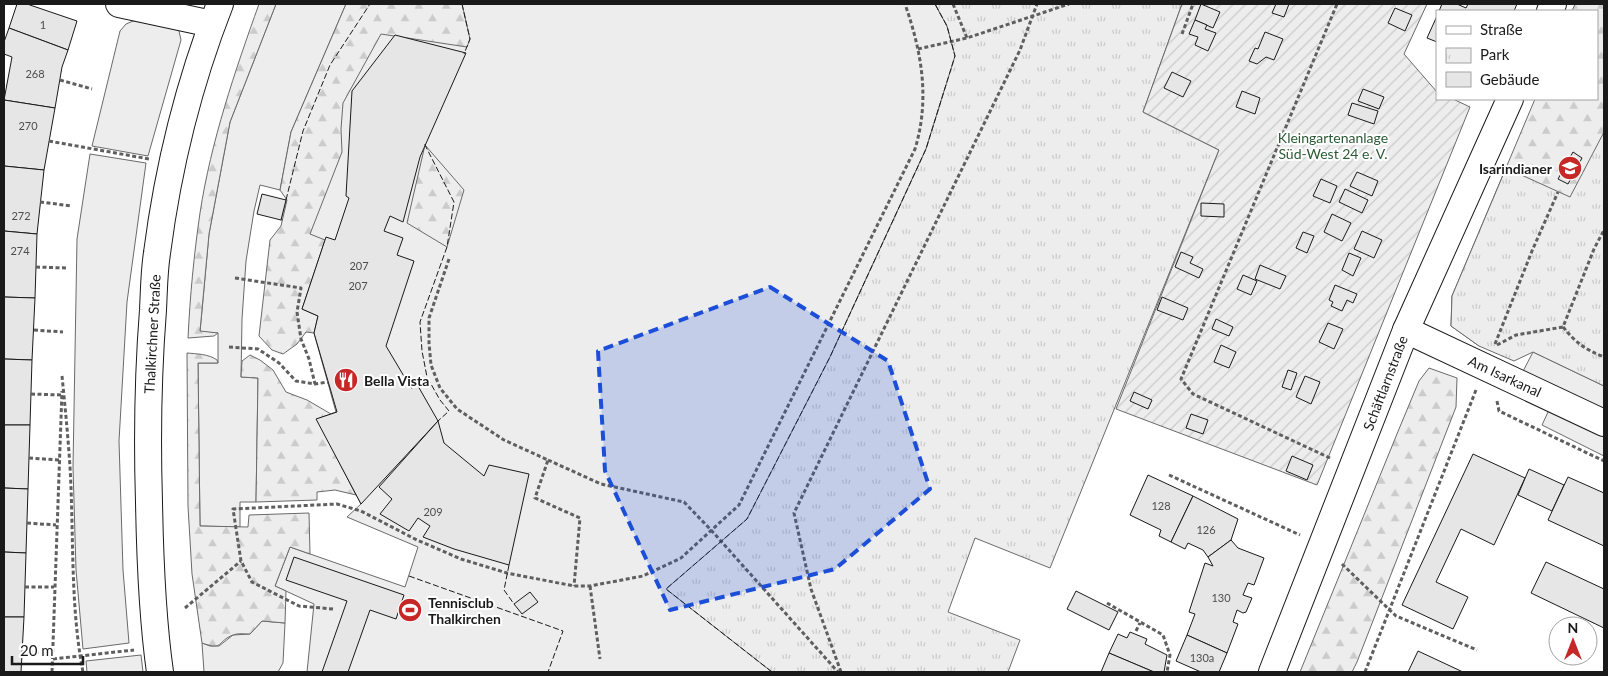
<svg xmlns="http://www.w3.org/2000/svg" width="1608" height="676" font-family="Lato,sans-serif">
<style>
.built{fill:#ededed;stroke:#6a6a6a}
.forest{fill:url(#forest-firs);stroke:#6a6a6a}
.park{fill:url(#park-tufts);stroke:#6a6a6a}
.garden{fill:url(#garden-furrows);stroke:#6a6a6a}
.building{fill:#e6e6e6;stroke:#1a1a1a}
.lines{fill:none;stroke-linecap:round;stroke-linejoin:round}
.minor-casing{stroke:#1a1a1a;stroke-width:28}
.path{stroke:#5f5f5f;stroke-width:3;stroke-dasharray:4 2.5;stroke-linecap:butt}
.minor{stroke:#fff;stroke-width:26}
.fence{stroke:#1a1a1a;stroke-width:1;stroke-dasharray:6 2.5;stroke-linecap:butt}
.marked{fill:#1d4ed8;fill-opacity:0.2;stroke:#1d4ed8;stroke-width:4;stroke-dasharray:10 6;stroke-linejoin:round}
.labels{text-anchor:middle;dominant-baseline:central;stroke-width:4;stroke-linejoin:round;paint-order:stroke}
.number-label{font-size:11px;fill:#4d4d4d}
.park-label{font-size:14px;fill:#2b5a34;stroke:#fff}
.poi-label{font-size:14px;font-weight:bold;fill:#1a1a1a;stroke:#fff;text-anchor:start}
.street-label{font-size:14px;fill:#1a1a1a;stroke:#fff}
</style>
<defs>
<pattern id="forest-firs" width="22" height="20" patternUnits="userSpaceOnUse" patternTransform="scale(1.25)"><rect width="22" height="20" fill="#ededed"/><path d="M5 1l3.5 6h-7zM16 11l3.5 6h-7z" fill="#cbcbcb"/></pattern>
<pattern id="park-tufts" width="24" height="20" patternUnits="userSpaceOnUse" patternTransform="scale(1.25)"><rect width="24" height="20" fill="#ededed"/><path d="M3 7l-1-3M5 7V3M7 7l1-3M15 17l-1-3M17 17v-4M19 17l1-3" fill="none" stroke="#cbcbcb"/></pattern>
<pattern id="garden-furrows" width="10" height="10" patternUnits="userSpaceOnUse" patternTransform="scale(1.25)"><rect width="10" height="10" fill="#ededed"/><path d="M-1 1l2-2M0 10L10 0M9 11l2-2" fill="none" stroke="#cbcbcb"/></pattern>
</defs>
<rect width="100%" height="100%" fill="#fff"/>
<!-- built -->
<g class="built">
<path d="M276 4H346L291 132 280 190 260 185 254 211 246 261 242 319 241 377 258 378 256 502H240V527L200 526 198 363H218V333L200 332 209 234 230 122Z"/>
<path d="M370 4H935L947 26 952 42 980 45 946 85 926 149 830 357 772 672H307L314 604 275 586 290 547 405 587 418 547 347 517 361 504 316 419 336 412 314 333 318 316 302 309 310 234 281 220 303 131Z"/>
<path d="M133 21 173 26 179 31 181 40 148 156 92 146 120 31 126 24Z"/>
<path d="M90 154 146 163 127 302 119 441 123 570 129 643 83 649 76 570 73 467 77 239Z"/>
<path d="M1533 352 1604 386V456L1542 425 1555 397 1519 379Z"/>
<path d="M262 621 285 623 283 663 278 672H204L202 643 210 646H219L233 635 250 634Z"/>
<path d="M141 655 143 672H87L86 661Z"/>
</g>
<!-- forest -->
<g class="forest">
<path d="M259 4H276L230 122 209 234 200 331 218 333 214 336 188 338C190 296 194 254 200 213 211 141 235 71 259 4Z"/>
<path d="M346 4H462L470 39 467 47 381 34 343 103 341 129 342 152 310 234 325 240 302 309 318 316 314 333 306 332 297 344 283 354 272 350 259 336 270 240 281 226 287 200 280 190 291 132Z"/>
<path d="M1575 4H1604V166L1530 314 1479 346 1451 326 1452 296 1535 99H1597V11H1572Z"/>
<path d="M425 145 464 190 447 247 407 223Z"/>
<path d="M187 353C197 354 209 354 217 360L218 363H198L200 526 248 527 249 515 309 513 310 554 290 547 275 586 286 591 285 623 262 621 250 634C245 634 237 633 233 635 217 641 224 651 202 643L192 574 188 506Z"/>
<path d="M250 355 260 360 273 370 286 392 307 400 331 414 317 419 356 495 335 490 317 492V500L256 502 258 378 241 377 242 361Z"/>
<path d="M1429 368 1457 378 1456 407 1357 662 1352 672H1300L1399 429 1419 381Z"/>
</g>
<!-- park -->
<g class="park">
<path d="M935 4H1182L1143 112 1219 150 1050 568 975 538 948 612 1020 640 1008 672H772L666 589 747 519 830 357 926 149 955 56 947 26Z"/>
<path d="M1604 132V386L1533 352 1514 361 1479 346 1451 326 1452 296 1506 168 1570 197Z"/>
</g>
<!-- garden -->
<path class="garden" d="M1182 4H1427L1404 54 1437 92V99H1453L1470 107 1317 485 1116 409 1219 150 1143 112Z"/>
<!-- building -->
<g class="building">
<path d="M17 4H27L77 21 68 50 9 28Z"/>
<path d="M1201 4 1220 12 1213 28 1195 20Z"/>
<path d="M1276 4H1289L1284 17 1272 13Z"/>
<path d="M1442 4H1457L1466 8 1468 4H1517L1514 11H1439Z"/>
<path d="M1395 8 1412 15 1405 31 1388 23Z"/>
<path d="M1437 16V42L1427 38Z"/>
<path d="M1195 20 1207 25 1205 29 1216 33 1208 51 1195 45 1198 37 1189 34Z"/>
<path d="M9 28 68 50 62 67 55 108 4 100 12 57 4 54V42Z"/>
<path d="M1265 32 1283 39 1274 60 1266 57 1257 64 1249 61 1255 48 1258 49Z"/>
<path d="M395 35 466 53 420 157 403 222 390 216 384 231 403 238 397 255 414 261 386 346 411 388 418 386 438 421 361 504 316 419 337 412 314 333 318 316 302 309 326 237 335 240 349 198 346 196 352 91Z"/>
<path d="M1172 72 1191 81 1183 97 1164 88Z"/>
<path d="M1363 89 1384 97 1379 109 1358 101Z"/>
<path d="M1242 91 1260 98 1255 114 1236 107Z"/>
<path d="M4 100 55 108 44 170 4 166Z"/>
<path d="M1352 103 1378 111 1374 124 1348 115Z"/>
<path d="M1573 152 1582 158 1568 184 1558 179Z"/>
<path d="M4 166 44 170 37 234 4 231Z"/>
<path d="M1357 172 1378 181 1372 196 1350 186Z"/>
<path d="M1321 179 1337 186 1330 203 1313 196Z"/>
<path d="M1345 189 1368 200 1362 213 1339 202Z"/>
<path d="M262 194 286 200 281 220 257 214Z"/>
<path d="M1201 203 1224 204V217L1201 216Z"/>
<path d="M1332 214 1351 223 1342 241 1324 232Z"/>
<path d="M4 231 37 234 35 298 4 297Z"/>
<path d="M1362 231 1382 240 1374 258 1354 249Z"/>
<path d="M1303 232 1314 236 1307 253 1296 248Z"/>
<path d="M1181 252 1193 257 1190 263 1203 269 1199 278 1175 267Z"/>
<path d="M1349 253 1361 258 1353 276 1342 270Z"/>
<path d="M1260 265 1286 276 1280 289 1255 279Z"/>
<path d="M1243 275 1257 281 1251 295 1237 289Z"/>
<path d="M1335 285 1357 294 1353 303 1347 300 1342 311 1331 306 1333 302 1329 300Z"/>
<path d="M4 297 35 298 32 360 4 359Z"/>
<path d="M1162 297 1188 308 1183 320 1157 310Z"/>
<path d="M1216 319 1233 327 1229 336 1212 329Z"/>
<path d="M1328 323 1343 329 1334 349 1319 342Z"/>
<path d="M1221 345 1236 352 1229 368 1214 362Z"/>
<path d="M4 359 32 360 30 425H4Z"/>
<path d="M1288 370 1297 373 1291 390 1282 387Z"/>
<path d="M1305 376 1320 382 1311 404 1296 397Z"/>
<path d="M1134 392 1152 400 1148 409 1130 401Z"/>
<path d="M1191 414 1208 420 1203 434 1186 428Z"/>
<path d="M438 421 444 443 484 476 489 465 529 474 509 565 454 549 423 537 430 526 418 518 409 531 380 514 392 499 379 487Z"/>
<path d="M4 425H30L28 489 4 488Z"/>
<path d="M1473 454 1525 478 1494 545 1461 529 1436 582 1468 597 1453 629 1402 605Z"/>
<path d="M1292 456 1313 465 1307 480 1286 471Z"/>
<path d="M1529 469 1564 485 1552 511 1518 495Z"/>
<path d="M1148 475 1193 496 1171 542 1159 536 1161 530 1130 515Z"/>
<path d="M1568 477 1604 493V546L1548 520Z"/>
<path d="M4 488 28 489 26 553 4 552Z"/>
<path d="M1193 496 1238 519 1231 540 1208 557 1203 550 1188 543 1185 549 1171 542Z"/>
<path d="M1231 540 1238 548 1264 558 1254 585 1248 583 1243 595 1252 598 1246 612 1243 613 1237 610 1233 622 1238 624 1227 653 1187 635 1195 614 1189 612 1205 563 1213 566 1208 557Z"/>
<path d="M4 552 26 553 24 617H4Z"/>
<path d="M294 557 404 595 396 619 370 610 348 672H322L347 601 286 580Z"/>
<path d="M1546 562 1604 589V628L1531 593Z"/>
<path d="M1076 591 1118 612 1109 630 1067 609Z"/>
<path d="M530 592 538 602 522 614 514 604Z"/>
<path d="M4 617H24L21 672H4Z"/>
<path d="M1130 632 1147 639 1145 644 1167 655 1164 672H1154L1109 653 1118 634 1127 638Z"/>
<path d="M1187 635 1227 653 1219 672H1201L1176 661Z"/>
<path d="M1418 651 1463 672H1408Z"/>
<path d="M1109 653 1154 672H1101Z"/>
</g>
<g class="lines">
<!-- minor casing -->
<g class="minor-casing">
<g id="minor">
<path d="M119 4 212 24"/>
<path d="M1550 11 1553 4"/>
<path d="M1406 330 1604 423"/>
<path d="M160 672C152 616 150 559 149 502 147 438 148 374 153 310 154 291 154 272 157 253 168 168 189 83 220 4"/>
<path d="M1272 672 1406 330 1510 99"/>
</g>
</g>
<!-- path -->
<g class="path">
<path d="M953 4 967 38"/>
<path d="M1182 34 1193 4"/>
<path d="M918 49 967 38 1069 4"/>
<path d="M60 80 92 89"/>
<path d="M49 141 149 159"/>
<path d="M40 202 72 206"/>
<path d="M449 259 429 318V343L431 365 440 388 457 409 504 440 548 460 535 498 580 518 574 586"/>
<path d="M36 267 67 268"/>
<path d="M235 278 301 288 297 312 301 339 309 359 315 384"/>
<path d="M1563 327C1576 343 1586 350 1604 357"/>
<path d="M34 330 63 332"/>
<path d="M1495 344 1532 251 1558 192"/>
<path d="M1497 345 1516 335 1563 327 1594 249 1604 230"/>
<path d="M229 347 258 349 279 363 296 381 315 384 328 382"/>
<path d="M62 376C65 406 68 436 70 467 74 535 70 605 83 672"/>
<path d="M31 394 62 395"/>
<path d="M1497 401 1499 411 1604 461"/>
<path d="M29 458 59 460"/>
<path d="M1330 458 1193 394 1181 379 1337 4"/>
<path d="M548 460 601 484 684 502 711 530 838 672"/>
<path d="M1169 475 1300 535"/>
<path d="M27 523 56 525"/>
<path d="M1342 564 1396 616 1477 650"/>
<path d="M590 586 600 659"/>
<path d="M25 587H54"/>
<path d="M1107 603 1163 635 1170 655 1167 672"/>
<path d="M185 608 241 561"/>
<path d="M333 609 299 606 252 582 241 561 233 509 337 504 361 511 417 540 461 559 507 573 574 586H590L643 576 681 558 739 505 915 149C930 99 922 53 905 4"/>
<path d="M1136 631 1140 623"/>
<path d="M22 652H53"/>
<path d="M53 659 134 650"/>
<path d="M52 672 62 391"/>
<path d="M841 672 811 589 794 513 1020 50 1037 4"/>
<path d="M1365 672 1476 390"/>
</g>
<!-- minor -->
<use href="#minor" class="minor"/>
<!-- fence -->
<g class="fence">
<path d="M462 4 470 39 464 54"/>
<path d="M425 144V145L454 202 447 247 420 322 422 351 427 377 440 400 449 411 438 421"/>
<path d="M286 200 303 131 330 65 370 4"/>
<path d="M509 565 504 590 514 604"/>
<path d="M409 576 563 631 548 672"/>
<path d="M772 672 666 589 747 519 830 357 926 149 955 56 947 26 935 4"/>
</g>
</g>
<!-- marked area -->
<path class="marked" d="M770 287 888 361 930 489 835 569 670 610 605 471 598 351Z"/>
<!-- icons -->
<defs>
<g id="school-disc" transform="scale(1.25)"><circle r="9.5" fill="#c62828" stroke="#fff"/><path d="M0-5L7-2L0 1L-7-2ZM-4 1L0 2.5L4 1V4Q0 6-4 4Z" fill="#fff"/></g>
<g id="restaurant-disc" transform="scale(1.25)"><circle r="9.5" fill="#c62828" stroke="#fff"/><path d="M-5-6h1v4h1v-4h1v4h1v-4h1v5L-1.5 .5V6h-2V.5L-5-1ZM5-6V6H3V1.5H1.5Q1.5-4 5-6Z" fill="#fff"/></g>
<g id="stadium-disc" transform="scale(1.25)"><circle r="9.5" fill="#c62828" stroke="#fff"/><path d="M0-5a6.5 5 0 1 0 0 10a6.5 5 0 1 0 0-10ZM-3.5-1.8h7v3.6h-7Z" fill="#fff"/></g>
</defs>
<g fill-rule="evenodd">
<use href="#school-disc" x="1570" y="168"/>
<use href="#restaurant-disc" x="346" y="380"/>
<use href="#stadium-disc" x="410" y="610"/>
</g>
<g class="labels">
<!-- number labels -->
<g class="number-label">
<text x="43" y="24">1</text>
<text x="35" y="73">268</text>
<text x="28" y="125">270</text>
<text x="21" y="215">272</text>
<text x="20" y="250">274</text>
<text x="359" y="265">207</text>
<text x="358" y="285">207</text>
<text x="1161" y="505">128</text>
<text x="433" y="511">209</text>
<text x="1206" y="529">126</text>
<text x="1221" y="597">130</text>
<text x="1202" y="657">130a</text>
</g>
<!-- park labels -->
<g class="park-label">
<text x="1333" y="137">Kleingartenanlage<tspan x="1333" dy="16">Süd-West 24 e. V.</tspan></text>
</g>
<!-- poi labels -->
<g class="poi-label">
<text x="1552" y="168" text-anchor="end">Isarindianer</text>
<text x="364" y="380">Bella Vista</text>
<text x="428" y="602">Tennisclub<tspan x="428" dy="16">Thalkirchen</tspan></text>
</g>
<!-- street labels -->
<g class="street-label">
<text transform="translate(152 334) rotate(-87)">Thalkirchner Straße</text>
<text transform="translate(1505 376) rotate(25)">Am Isarkanal</text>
<text transform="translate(1385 383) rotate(-69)">Schäftlarnstraße</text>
</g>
</g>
<!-- border -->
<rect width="1608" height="676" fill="none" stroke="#1a1a1a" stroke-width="10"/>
<!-- legend -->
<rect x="1436" y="10" width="162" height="90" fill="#ffffff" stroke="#a3a3a3"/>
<rect x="1446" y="26" width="25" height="8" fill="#ffffff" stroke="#a3a3a3"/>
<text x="1480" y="35" font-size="15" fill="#1a1a1a">Straße</text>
<rect x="1446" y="48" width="25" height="15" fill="url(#park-tufts)" stroke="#a3a3a3"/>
<text x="1480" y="60" font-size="15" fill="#1a1a1a">Park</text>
<rect x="1446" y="72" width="25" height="15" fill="#e6e6e6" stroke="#a3a3a3"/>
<text x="1480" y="85" font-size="15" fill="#1a1a1a">Gebäude</text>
<!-- north arrow -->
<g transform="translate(1573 641)"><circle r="24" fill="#ffffff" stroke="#a3a3a3"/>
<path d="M0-4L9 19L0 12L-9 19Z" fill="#c62828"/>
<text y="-8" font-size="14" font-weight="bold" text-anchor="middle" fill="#1a1a1a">N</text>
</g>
<!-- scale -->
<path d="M12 656v8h71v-8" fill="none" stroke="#1a1a1a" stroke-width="2.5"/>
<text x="20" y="656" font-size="15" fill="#1a1a1a" stroke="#ffffff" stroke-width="4" paint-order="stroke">20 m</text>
</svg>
